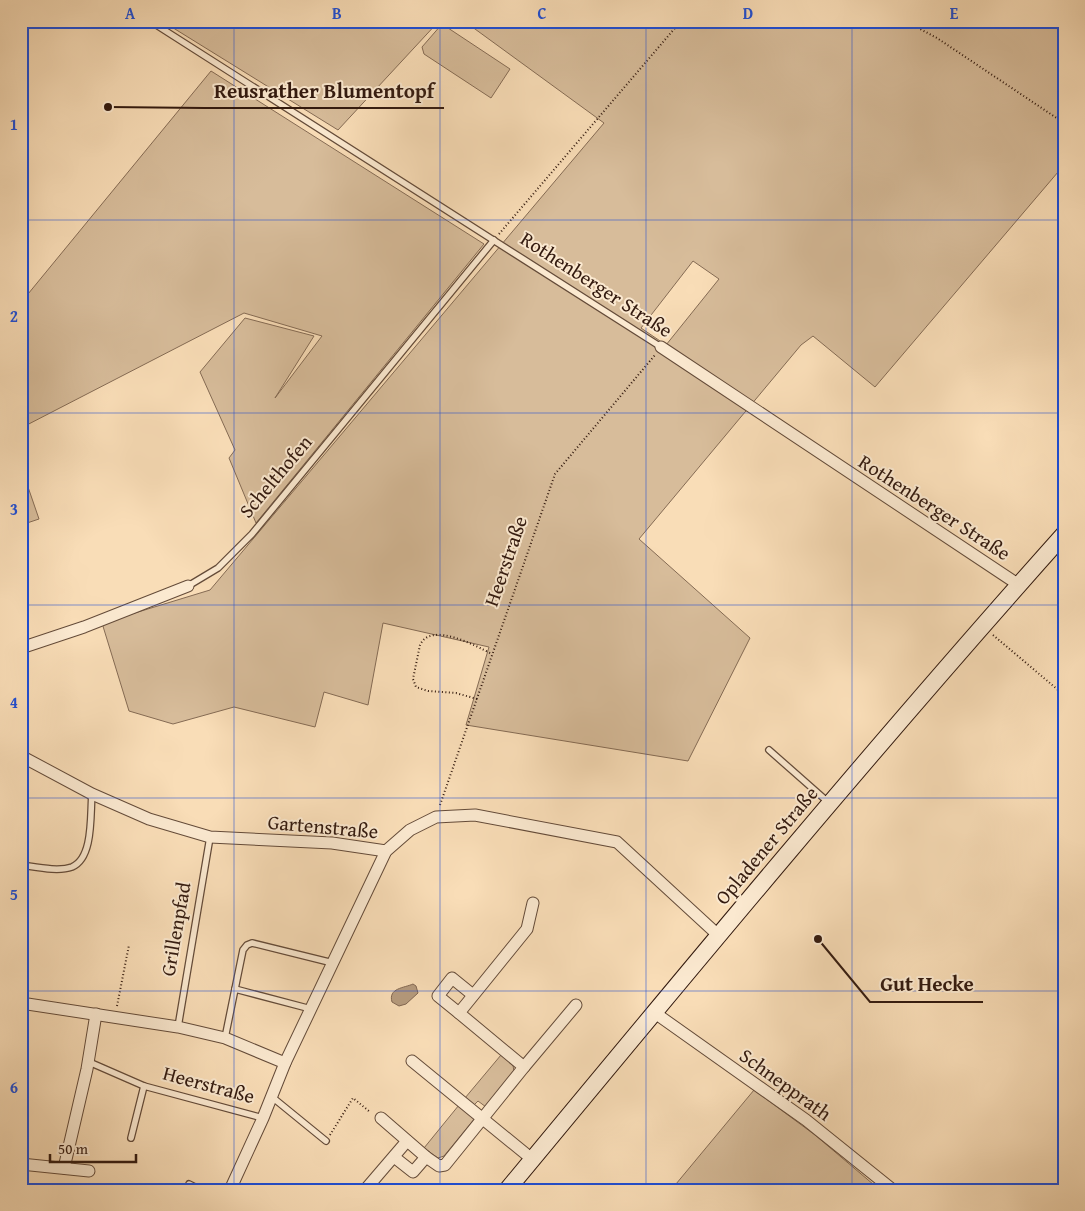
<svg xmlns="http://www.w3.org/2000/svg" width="1085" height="1211" font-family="'Gentium Book Plus',serif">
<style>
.green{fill:#d7bc9a;stroke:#856b54;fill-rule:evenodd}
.water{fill:#b69b7e;stroke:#826752}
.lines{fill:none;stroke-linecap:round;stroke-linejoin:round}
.lane-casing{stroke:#644b39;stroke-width:8}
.street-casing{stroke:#644b39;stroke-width:13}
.secondary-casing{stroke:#331a0f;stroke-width:18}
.path{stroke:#331a0f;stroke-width:2;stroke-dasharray:1 2.5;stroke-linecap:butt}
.lane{stroke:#fbe9d0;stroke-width:5.5}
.street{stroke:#fbe9d0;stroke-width:11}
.secondary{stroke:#fbe9d0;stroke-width:16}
.grid{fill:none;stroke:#1d4ed8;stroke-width:1;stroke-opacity:0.55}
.labels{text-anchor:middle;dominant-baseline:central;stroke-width:4;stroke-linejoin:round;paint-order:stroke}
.street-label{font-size:20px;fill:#331a0f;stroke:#fbe9d0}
.leader{fill:none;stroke:#331a0f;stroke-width:2}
.callout-dot{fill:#331a0f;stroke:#fbe9d0;stroke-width:2}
.callout-label{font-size:21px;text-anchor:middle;font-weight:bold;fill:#331a0f;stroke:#fbe9d0;stroke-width:4;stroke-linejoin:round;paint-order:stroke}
.neatline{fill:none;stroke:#1d4ed8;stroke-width:2}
.grid-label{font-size:16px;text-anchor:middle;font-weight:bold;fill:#1d4ed8}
</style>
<rect width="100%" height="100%" fill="#f9ddb7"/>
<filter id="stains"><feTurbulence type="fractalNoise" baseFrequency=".004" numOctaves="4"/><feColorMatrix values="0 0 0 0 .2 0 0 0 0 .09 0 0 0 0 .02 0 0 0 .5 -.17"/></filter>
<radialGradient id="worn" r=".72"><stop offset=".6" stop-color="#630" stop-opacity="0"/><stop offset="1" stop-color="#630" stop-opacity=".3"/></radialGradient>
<!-- green -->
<g class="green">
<path d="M162 21H439L338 130Z"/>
<path d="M464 21H1064V165L875 387 813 336 801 345 639 539 750 638 688 761 466 725 489 647 383 623 368 705 324 692 315 727 234 707 173 724 129 711 102 623 210 590 604 123ZM693 261 719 279 666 345 641 328Z"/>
<path d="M442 24 510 69 491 98 424 54 422 47Z"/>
<path d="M211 71 484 244 256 523 229 458 235 450 200 372 245 318 314 336 275 398 322 336 244 313 21 428V298L28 294Z"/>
<path d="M28 487 39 519 21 525V489Z"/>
<path d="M501 1055 513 1065 514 1072 486 1107 478 1101 473 1106 465 1098Z"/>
<path d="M754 1090 815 1135 880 1190H671Z"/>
<path d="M459 1105 475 1118 444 1156 438 1158 424 1148Z"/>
</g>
<!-- water -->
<path class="water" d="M413 984 416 986 418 993 406 1004 399 1006 392 1002C388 988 404 988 413 984Z"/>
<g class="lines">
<!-- lane casing -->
<g class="lane-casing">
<g id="lane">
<path d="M150 21 661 347"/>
<path d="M188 586 218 568 252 534 494 240"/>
<path d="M769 750 828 802"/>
<path d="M21 865C36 867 58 872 72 867 94 858 90 813 92 794"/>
<path d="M311 1009 235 989 243 950 247 945 252 943 333 963"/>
<path d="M178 1027 210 837"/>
<path d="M225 1038 235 989"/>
<path d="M89 1062 144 1086"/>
<path d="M272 1097 326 1141"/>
<path d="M131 1138 144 1086 263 1118"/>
<path d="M189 1184 201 1190"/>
</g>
</g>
<!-- street casing -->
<g class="street-casing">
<g id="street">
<path d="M661 347 1019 585"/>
<path d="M21 648 84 627 188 586"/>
<path d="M21 756 92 794 149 819 210 837 332 843 386 851"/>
<path d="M21 1003 178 1027 225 1038 285 1063"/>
<path d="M459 1013 438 996 452 978 473 995"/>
<path d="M655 1013 806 1120 893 1190"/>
<path d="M412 1061 532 1159"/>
<path d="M524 1067 576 1005"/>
<path d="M381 1118 426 1157 439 1166 445 1165 524 1067 459 1013 527 929 533 903"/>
<path d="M394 1157 413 1172 426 1157"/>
<path d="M21 1164 89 1171"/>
<path d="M64 1168 87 1069 96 1014"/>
<path d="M230 1190 263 1118 285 1063 386 851 410 830 436 817 475 815 617 842 718 935"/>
<path d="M365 1190 407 1141"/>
</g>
</g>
<!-- secondary casing -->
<g class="secondary-casing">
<path id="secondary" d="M507 1190C690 969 873 748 1064 534"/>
</g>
<!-- path -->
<g class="path">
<path d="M905 21 937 38 1064 123"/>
<path d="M499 234 681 21"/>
<path d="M993 635 1064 695"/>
<path d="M477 699 456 693 428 691 416 687 413 679 420 645C431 621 476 646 492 654"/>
<path d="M440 805 555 474 655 355"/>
<path d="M117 1006 129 945"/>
<path d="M330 1135 353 1098 370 1112"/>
</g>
<!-- lane -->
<use href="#lane" class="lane"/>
<!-- street -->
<use href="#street" class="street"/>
<!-- secondary -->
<use href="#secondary" class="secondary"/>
</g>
<!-- grid -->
<path class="grid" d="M234 21V1190M440 21V1190M646 21V1190M852 21V1190M21 220H1064M21 413H1064M21 605H1064M21 798H1064M21 991H1064"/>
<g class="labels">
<!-- street labels -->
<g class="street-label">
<text transform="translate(597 284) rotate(33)">Rothenberger Straße</text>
<text transform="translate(275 476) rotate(-50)">Schelthofen</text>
<text transform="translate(935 507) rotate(33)">Rothenberger Straße</text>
<text transform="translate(505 561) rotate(-71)">Heerstraße</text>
<text transform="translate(323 826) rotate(5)">Gartenstraße</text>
<text transform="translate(766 845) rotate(-50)">Opladener Straße</text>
<text transform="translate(175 929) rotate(-80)">Grillenpfad</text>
<text transform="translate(209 1084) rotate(15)">Heerstraße</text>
<text transform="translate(786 1084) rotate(36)">Schnepprath</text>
</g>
</g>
<!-- callouts -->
<path class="leader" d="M108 107L204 108H444M818 939L870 1002H983"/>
<g class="callout-dot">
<circle cx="108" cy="107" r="5"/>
<circle cx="818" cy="939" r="5"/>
</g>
<g class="callout-label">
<text x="324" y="98">Reusrather Blumentopf</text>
<text x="927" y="991">Gut Hecke</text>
</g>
<!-- margin -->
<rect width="1085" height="1211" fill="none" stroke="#f9ddb7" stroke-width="55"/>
<!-- scale -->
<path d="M50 1154v8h86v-8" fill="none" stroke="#331a0f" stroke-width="2.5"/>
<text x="58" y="1154" font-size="15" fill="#331a0f" stroke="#fbe9d0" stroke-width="4" paint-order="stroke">50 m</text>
<rect x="28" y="28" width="1030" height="1156" class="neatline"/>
<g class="grid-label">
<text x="130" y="19">A</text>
<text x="337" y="19">B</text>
<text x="542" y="19">C</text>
<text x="748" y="19">D</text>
<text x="954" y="19">E</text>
<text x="14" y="130">1</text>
<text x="14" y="322">2</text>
<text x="14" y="515">3</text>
<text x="14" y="708">4</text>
<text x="14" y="900">5</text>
<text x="14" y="1093">6</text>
</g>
<rect width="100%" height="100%" filter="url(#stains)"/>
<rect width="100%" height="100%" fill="url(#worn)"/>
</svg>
